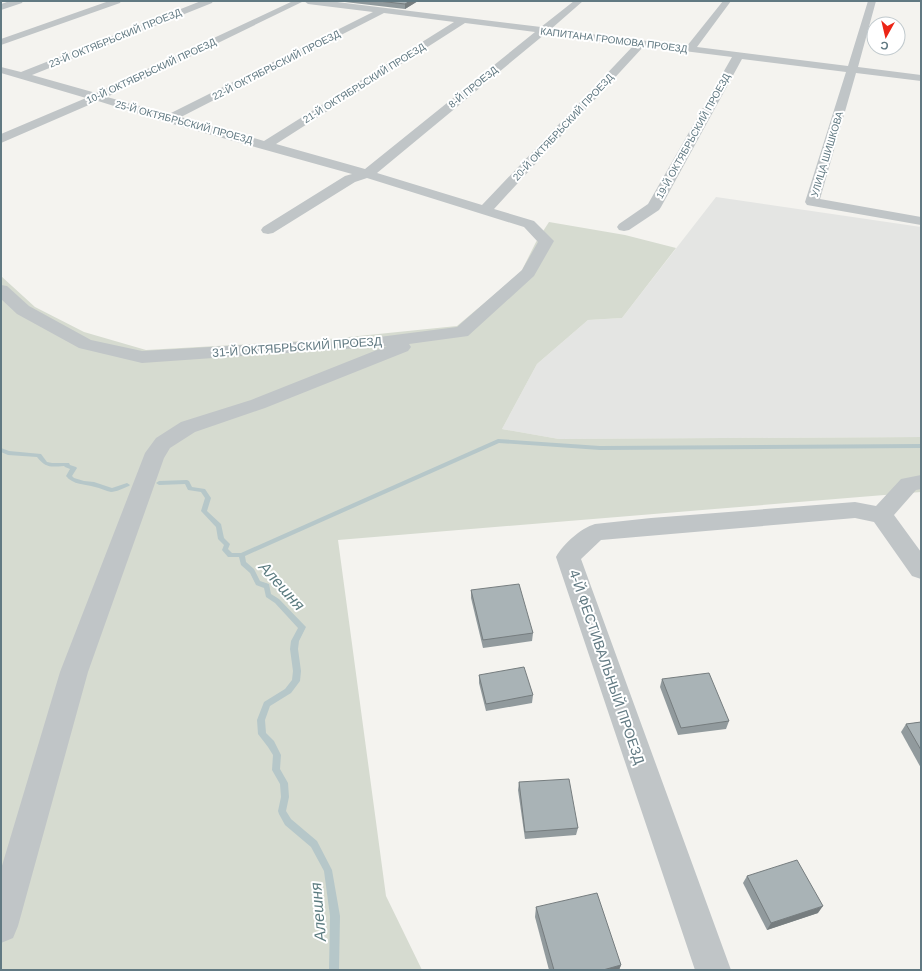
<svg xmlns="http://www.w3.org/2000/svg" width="922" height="971" font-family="Arial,sans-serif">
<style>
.built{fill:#e4e5e3}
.green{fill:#d6dbd0}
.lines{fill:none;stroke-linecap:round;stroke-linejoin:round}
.stream{fill:#b6c7c9;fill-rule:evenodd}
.street{fill:#c0c5c7;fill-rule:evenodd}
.wall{fill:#919a9d}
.shaded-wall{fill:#767d7f}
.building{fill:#a9b3b6;stroke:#767d7f}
.labels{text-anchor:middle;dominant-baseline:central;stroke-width:4;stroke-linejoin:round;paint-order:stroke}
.far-street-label{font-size:10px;fill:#617982;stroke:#fff}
.street-label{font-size:12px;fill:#617982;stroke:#fff}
.near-street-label{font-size:14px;fill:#617982;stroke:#fff}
.near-water-label{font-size:16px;font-style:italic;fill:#5c7c80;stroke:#fff}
</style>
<rect width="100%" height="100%" fill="#f4f3ef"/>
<!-- built -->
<path class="built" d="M716 197 921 227V437L559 439 502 429 537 364 588 320 622 318Z"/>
<!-- green -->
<path class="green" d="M549 222 625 235 676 248 622 318 588 320 537 364 502 429 559 439 921 437V492L338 540 386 896 422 970H1V276L35 307 84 332 146 350 319 340 457 326 521 272 536 242Z"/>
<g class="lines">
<!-- stream -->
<g class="stream">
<path d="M498 439 600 446 921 444V448L600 450 499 443 245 556 246 562 254 569 260 581 269 584 271 594 279 599 306 627 299 641 298 649 301 671 300 681 291 693 270 706 265 720 266 733 274 741 281 755 280 769 288 783 289 797 286 811 291 819 317 841 332 870 340 916 339 970H329L330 916 324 871 311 847 285 825 279 814 278 811 281 797 280 784 272 770 273 755 268 747 258 734 257 720 264 702 285 689 292 680 293 671 290 649 291 641 298 628 275 603 266 597 264 588 256 585 250 573 241 565 239 557H228L222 550 224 545 218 539 216 527 201 511 205 498 201 492 188 490 185 484 159 485 156 483 159 481 187 480 189 481 192 487 205 489 211 498 207 511 221 524 224 538 230 544 228 549 232 553H241Z"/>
<path d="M1 448 9 451 41 454 47 462 52 463H69L70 465 76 467 77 468 72 476 74 478 84 481 94 482 112 488 127 483 130 485 129 486C124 488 116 492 111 492 106 491 100 488 95 487 85 484 73 485 66 476L70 469 65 467 64 466C50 467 46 468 37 457L8 455 1 452Z"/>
</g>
<!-- street -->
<g class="street">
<path d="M10 1H23L22 3 1 10V4Z"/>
<path d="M109 1H121L120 3 1 45V39Z"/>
<path d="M201 1H213L212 3 32 75 96 93 293 1H329L541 27 574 1H583L551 29 687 46 723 1H731L697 47 848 66 868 1H876L858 67 921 75V81L856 73 820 199 921 217V225L807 205 805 202 846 72 742 59 661 207 659 210 629 230 624 231 619 230 617 227 619 224 648 204 732 57 644 46 494 209 534 221 554 241 534 276 468 336 409 344 411 347 408 351 265 408 195 432 170 448 164 458 88 672 18 926 13 938 1 943V869L60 672 145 453 156 438 181 422 251 400 387 346 142 363 79 348 17 314 1 299V285L7 286 29 306 91 340 142 351 379 337 457 327 522 270 538 242 524 227 367 178 355 182 273 233 268 234 263 233 261 230 263 227 345 176 352 174 165 122 98 101 1 143V134L86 98 1 73V67L21 72ZM304 1 308 4 373 12 169 114 107 97ZM384 13 454 22 264 141 181 117ZM465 23 535 32 365 169 276 144ZM545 34 634 45 482 205 377 173Z"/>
<path d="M921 475V489L916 490 894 515 921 552V579L912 576 874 522 855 518 601 540 581 559 731 970H695L556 557C563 544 581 528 595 524L651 518 855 502 876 506 901 479Z"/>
</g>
</g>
<!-- wall -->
<g class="wall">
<path d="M336 1H418L405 9Z"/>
<path d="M471 590 533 633 532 641 483 648 471 598Z"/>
<path d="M479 675 533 695 532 703 486 711 479 683Z"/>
<path d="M662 679 729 721 726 729 678 735 660 687Z"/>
<path d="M921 722V768L901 732 906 724Z"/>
<path d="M519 782 578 828 576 835 525 839 518 790Z"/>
<path d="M747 876 818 913 767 930 743 883Z"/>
<path d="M536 907 621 965 619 970H549L535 917Z"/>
</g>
<!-- shaded-wall -->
<g class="shaded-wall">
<path d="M410 1H418L405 9V4Z"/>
<path d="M823 906 818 913 767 930 771 923Z"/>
<path d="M621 965 619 970H603Z"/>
</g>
<!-- building -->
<g class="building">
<path d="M378 1H410L405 4Z"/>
<path d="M519 584 533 633 483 640 471 590Z"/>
<path d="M524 667 533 695 486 704 479 675Z"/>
<path d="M709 673 729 721 681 728 662 679Z"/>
<path d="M921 722V750L906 724Z"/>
<path d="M569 779 578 828 525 832 519 782Z"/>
<path d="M797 860 823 906 771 923 747 876Z"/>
<path d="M597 893 621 965 603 970H554L536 907Z"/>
</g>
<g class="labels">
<!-- far-street labels -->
<g class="far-street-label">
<text transform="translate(115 38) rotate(-22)">23-Й ОКТЯБРЬСКИЙ ПРОЕЗД</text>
<text transform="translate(614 40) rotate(7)">КАПИТАНА ГРОМОВА ПРОЕЗД</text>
<text transform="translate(276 65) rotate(-27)">22-Й ОКТЯБРЬСКИЙ ПРОЕЗД</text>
<text transform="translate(151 71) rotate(-25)">10-Й ОКТЯБРЬСКИЙ ПРОЕЗД</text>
<text transform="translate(364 83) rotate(-32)">21-Й ОКТЯБРЬСКИЙ ПРОЕЗД</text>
<text transform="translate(473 87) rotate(-39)">8-Й ПРОЕЗД</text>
<text transform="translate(184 122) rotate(15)">25-Й ОКТЯБРЬСКИЙ ПРОЕЗД</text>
<text transform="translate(563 127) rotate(-47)">20-Й ОКТЯБРЬСКИЙ ПРОЕЗД</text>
<text transform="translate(693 136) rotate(-61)">19-Й ОКТЯБРЬСКИЙ ПРОЕЗД</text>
<text transform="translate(827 154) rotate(-73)">УЛИЦА ШИШКОВА</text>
</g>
<!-- street labels -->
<g class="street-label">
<text transform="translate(297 347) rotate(-4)">31-Й ОКТЯБРЬСКИЙ ПРОЕЗД</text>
</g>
<!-- near-street labels -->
<g class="near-street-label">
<text transform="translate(607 667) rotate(71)">4-Й ФЕСТИВАЛЬНЫЙ ПРОЕЗД</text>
</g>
<!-- near-water labels -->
<g class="near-water-label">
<text transform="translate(282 586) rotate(48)">Алешня</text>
<text transform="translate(318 912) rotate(-95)">Алешня</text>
</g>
</g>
<!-- border -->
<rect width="922" height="971" fill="none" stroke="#617982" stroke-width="4"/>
<!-- north arrow -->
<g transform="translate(886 36) rotate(188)"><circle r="19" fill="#ffffff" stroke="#c0c9cd"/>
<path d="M0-3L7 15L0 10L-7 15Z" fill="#ec2516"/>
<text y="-6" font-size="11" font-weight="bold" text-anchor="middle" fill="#617982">С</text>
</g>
</svg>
